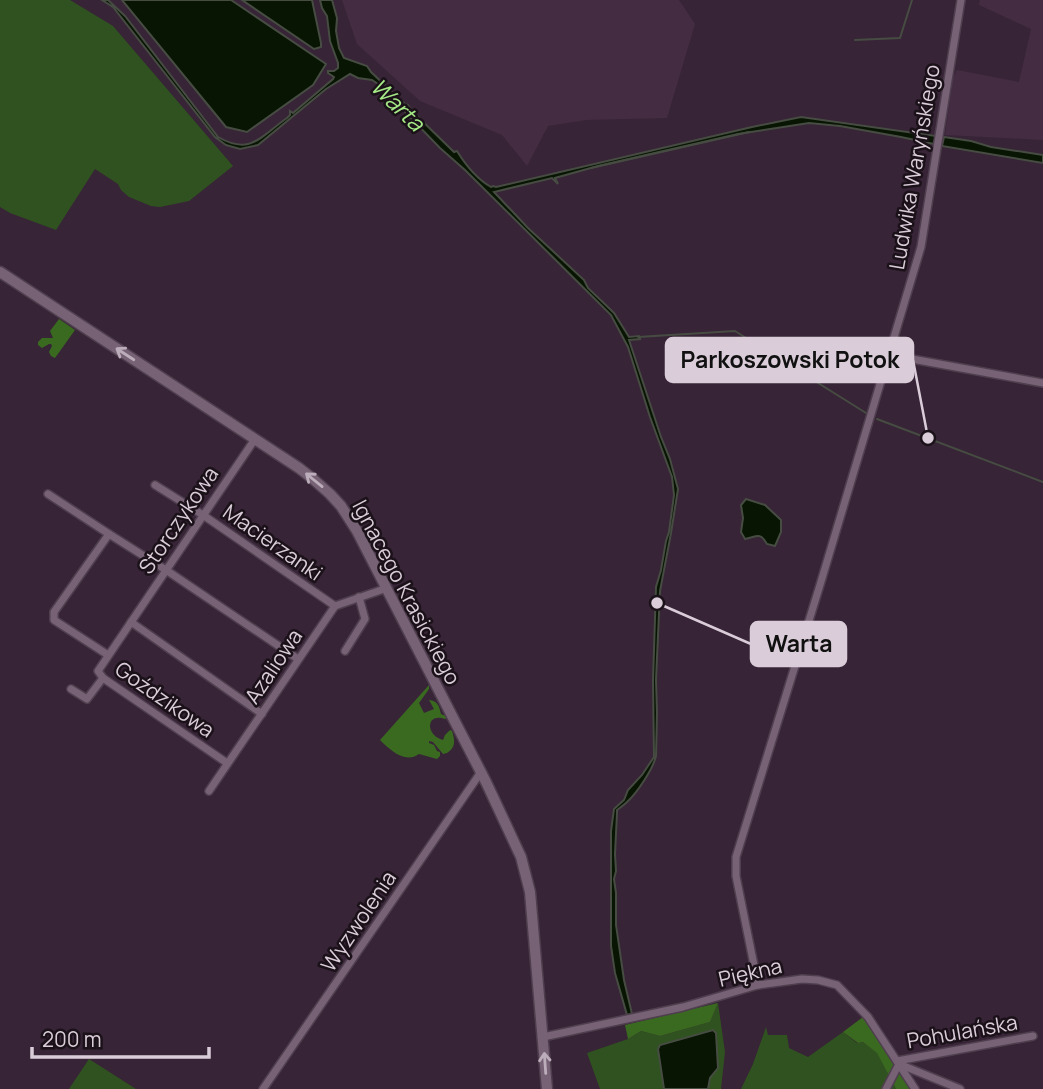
<svg xmlns="http://www.w3.org/2000/svg" width="1043" height="1089" font-family="Manrope,sans-serif">
<style>
.built{fill:#442c43}
.green{fill:#305220}
.forest{fill:#3a6a20}
.water{fill:#071502;stroke:#464c42;stroke-width:2}
.lines{fill:none;stroke-linecap:round;stroke-linejoin:round}
.stream{stroke:#464c42;stroke-width:2}
.street-casing{stroke:#4f3f4e;stroke-width:10}
.secondary-casing{stroke:#4f3f4e;stroke-width:13}
.street{stroke:#776175;stroke-width:7}
.secondary{stroke:#776175;stroke-width:10}
.oneway{stroke:#bcadbb}
.labels{text-anchor:middle;dominant-baseline:central;stroke-width:5;stroke-linejoin:round;paint-order:stroke}
.street-label{font-size:21px;fill:#dacdd9;stroke:#1a1119}
.water-label{font-size:23px;font-style:italic;fill:#a6eb87;stroke:#1a1119}
.leader{fill:none;stroke:#dacdd9;stroke-width:2.5}
.callout-dot{fill:#dacdd9;stroke:#1a1119;stroke-width:2.5}
.callout{fill:#dacdd9;stroke:#dacdd9;stroke-width:2.5}
.callout-label{font-size:23px;text-anchor:middle;font-weight:bold;fill:#111}
</style>
<rect width="100%" height="100%" fill="#372436"/>
<!-- built -->
<g class="built">
<path d="M342 0H679L695 24 667 118 586 120 548 126 527 166 502 135 420 101 357 44Z"/>
<path d="M980 0H1043V140L945 135 953 78 957 70 1019 82 1031 29 979 5Z"/>
</g>
<!-- green -->
<g class="green">
<path d="M0 0H70L113 26 233 166 189 201 160 207 151 206 129 197 121 190 118 184 95 169 56 230 10 213 0 207Z"/>
<path d="M718 1003 725 1052 721 1089H600L587 1053 628 1039 641 1031 660 1036 710 1022Z"/>
<path d="M766 1027 768 1035H787L789 1048 808 1057 843 1032 857 1043 863 1042 877 1052 896 1089H741L753 1064Z"/>
<path d="M89 1059 136 1089H69Z"/>
</g>
<!-- forest -->
<g class="forest">
<path d="M59 319 75 330 55 358 51 356 49 352 52 346 51 344H49L42 348 38 345V342L42 338H53L50 331Z"/>
<path d="M429 685V689L419 703 424 713 434 709 429 700C438 701 439 706 441 714L448 717 445 719C426 712 425 735 443 740L445 735 450 730 452 731C455 741 456 747 447 753L443 754 433 742 429 741V743L434 745 437 751 440 752V756L437 759 419 754C405 764 390 750 380 740Z"/>
<path d="M718 1003 710 1022 660 1036 641 1031 628 1039 625 1025Z"/>
<path d="M863 1017 912 1089H896L877 1053 863 1042 858 1043 843 1032Z"/>
</g>
<!-- water -->
<g class="water">
<path d="M102 0H108L125 16 218 137C251 156 261 136 287 118L290 115V111L293 113 333 79 334 77 328 73V71H334L338 68V63L330 41 327 16 322 8 320 0H332L337 18 336 31 339 48 344 58 367 66 371 72 405 104 408 105 413 112 454 152 457 151C465 164 477 179 491 187L493 186 496 187 752 127 801 117 936 136 934 144 901 137 840 126 809 123 738 134 598 166 555 178 558 184 552 178 494 192 528 228 584 280 588 288 614 313 629 337 639 336 640 339 629 340 661 437 670 459 678 489 671 533 660 591 656 680 657 713 656 756C653 769 637 793 627 802 624 805 621 807 617 810V813L615 854 616 871 614 879 616 893V925L624 980 632 1014 627 1015 615 973 611 946V831L614 809 624 800 628 790 642 775 654 757 653 681 656 587 661 570 666 541 669 532 674 495 672 477 650 417 628 347 611 315 465 170 440 148 378 84 372 80 358 78 350 74 326 89 258 145 240 149 226 145 215 137 113 7Z"/>
<path d="M122 0H231L326 64 313 85 247 132 226 127Z"/>
<path d="M242 0H312L321 43V47L314 49Z"/>
<path d="M944 137 971 141 991 147 1043 155V163L942 146Z"/>
<path d="M746 499 765 505 781 520V532L775 546 767 544C760 531 756 537 745 539L741 532 743 518 741 505Z"/>
<path d="M713 1030 716 1033 718 1068 710 1078 708 1089H664L658 1049 660 1045Z"/>
</g>
<g class="lines">
<!-- stream -->
<g class="stream">
<path d="M855 40 900 38 912 0"/>
<path d="M591 168 749 132"/>
<path d="M638 337 735 331 866 413"/>
<path d="M877 419 1043 482"/>
</g>
<!-- street casing -->
<g class="street-casing">
<g id="street">
<path d="M890 355 1043 383"/>
<path d="M155 485 203 515 335 606"/>
<path d="M48 494 109 534 166 570 298 659"/>
<path d="M131 622 262 714"/>
<path d="M345 651 365 619 359 597"/>
<path d="M108 655 54 620V612L109 534"/>
<path d="M71 689 87 699 103 678"/>
<path d="M227 763 103 678 98 671 255 439"/>
<path d="M209 791 335 606 387 588"/>
<path d="M758 985 736 876V857L820 585 921 247 961 0"/>
<path d="M543 1037 683 1007 758 985 802 979 818 980 837 985 868 1017 915 1089"/>
<path d="M897 1061 1033 1036"/>
<path d="M263 1089 481 772"/>
<path d="M886 1089 899 1064 960 1089"/>
</g>
</g>
<!-- secondary casing -->
<g class="secondary-casing">
<path id="secondary" d="M0 272 299 468 313 479 330 494 341 506 357 531 486 782 521 857 530 892 547 1089"/>
</g>
<!-- street -->
<use href="#street" class="street"/>
<!-- secondary -->
<use href="#secondary" class="secondary"/>
</g>
<!-- one-way arrows -->
<defs><path id="oneway-shaft" d="M-6 0H5M1.5-3L5.5 0L1.5 3" fill="none" stroke-width="1.6" stroke-linecap="round" stroke-linejoin="round" transform="scale(1.75)"/></defs>
<g class="oneway">
<use href="#oneway-shaft" transform="translate(125 354) rotate(-147)"/>
<use href="#oneway-shaft" transform="translate(314 480) rotate(-141)"/>
<use href="#oneway-shaft" transform="translate(545 1063) rotate(-94)"/>
</g>
<g class="labels">
<!-- street labels -->
<g class="street-label">
<text transform="translate(914 167) rotate(-80)">Ludwika Waryńskiego</text>
<text transform="translate(178 520) rotate(-56)">Storczykowa</text>
<text transform="translate(273 542) rotate(35)">Macierzanki</text>
<text transform="translate(407 592) rotate(62)">Ignacego Krasickiego</text>
<text transform="translate(273 666) rotate(-56)">Azaliowa</text>
<text transform="translate(165 699) rotate(35)">Goździkowa</text>
<text transform="translate(358 921) rotate(-56)">Wyzwolenia</text>
<text transform="translate(750 972) rotate(-13)">Piękna</text>
<text transform="translate(962 1031) rotate(-10)">Pohulańska</text>
</g>
<!-- water labels -->
<g class="water-label">
<text transform="translate(398 104) rotate(44)">Warta</text>
</g>
</g>
<!-- callouts -->
<path class="leader" d="M928 438L913 360M657 603L751 644"/>
<g class="callout-dot">
<circle cx="928" cy="438" r="7"/>
<circle cx="657" cy="603" r="7"/>
</g>
<g class="callout">
<rect x="666" y="338" width="247" height="44" rx="7"/>
<rect x="751" y="622" width="95" height="44" rx="7"/>
</g>
<g class="callout-label">
<text x="790" y="368">Parkoszowski Potok</text>
<text x="799" y="652">Warta</text>
</g>
<!-- scale -->
<path d="M32 1047v10h177v-10" fill="none" stroke="#dacdd9" stroke-width="3.5"/>
<text x="42" y="1047" font-size="21" fill="#dacdd9" stroke="#1a1119" stroke-width="5" paint-order="stroke">200 m</text>
</svg>
